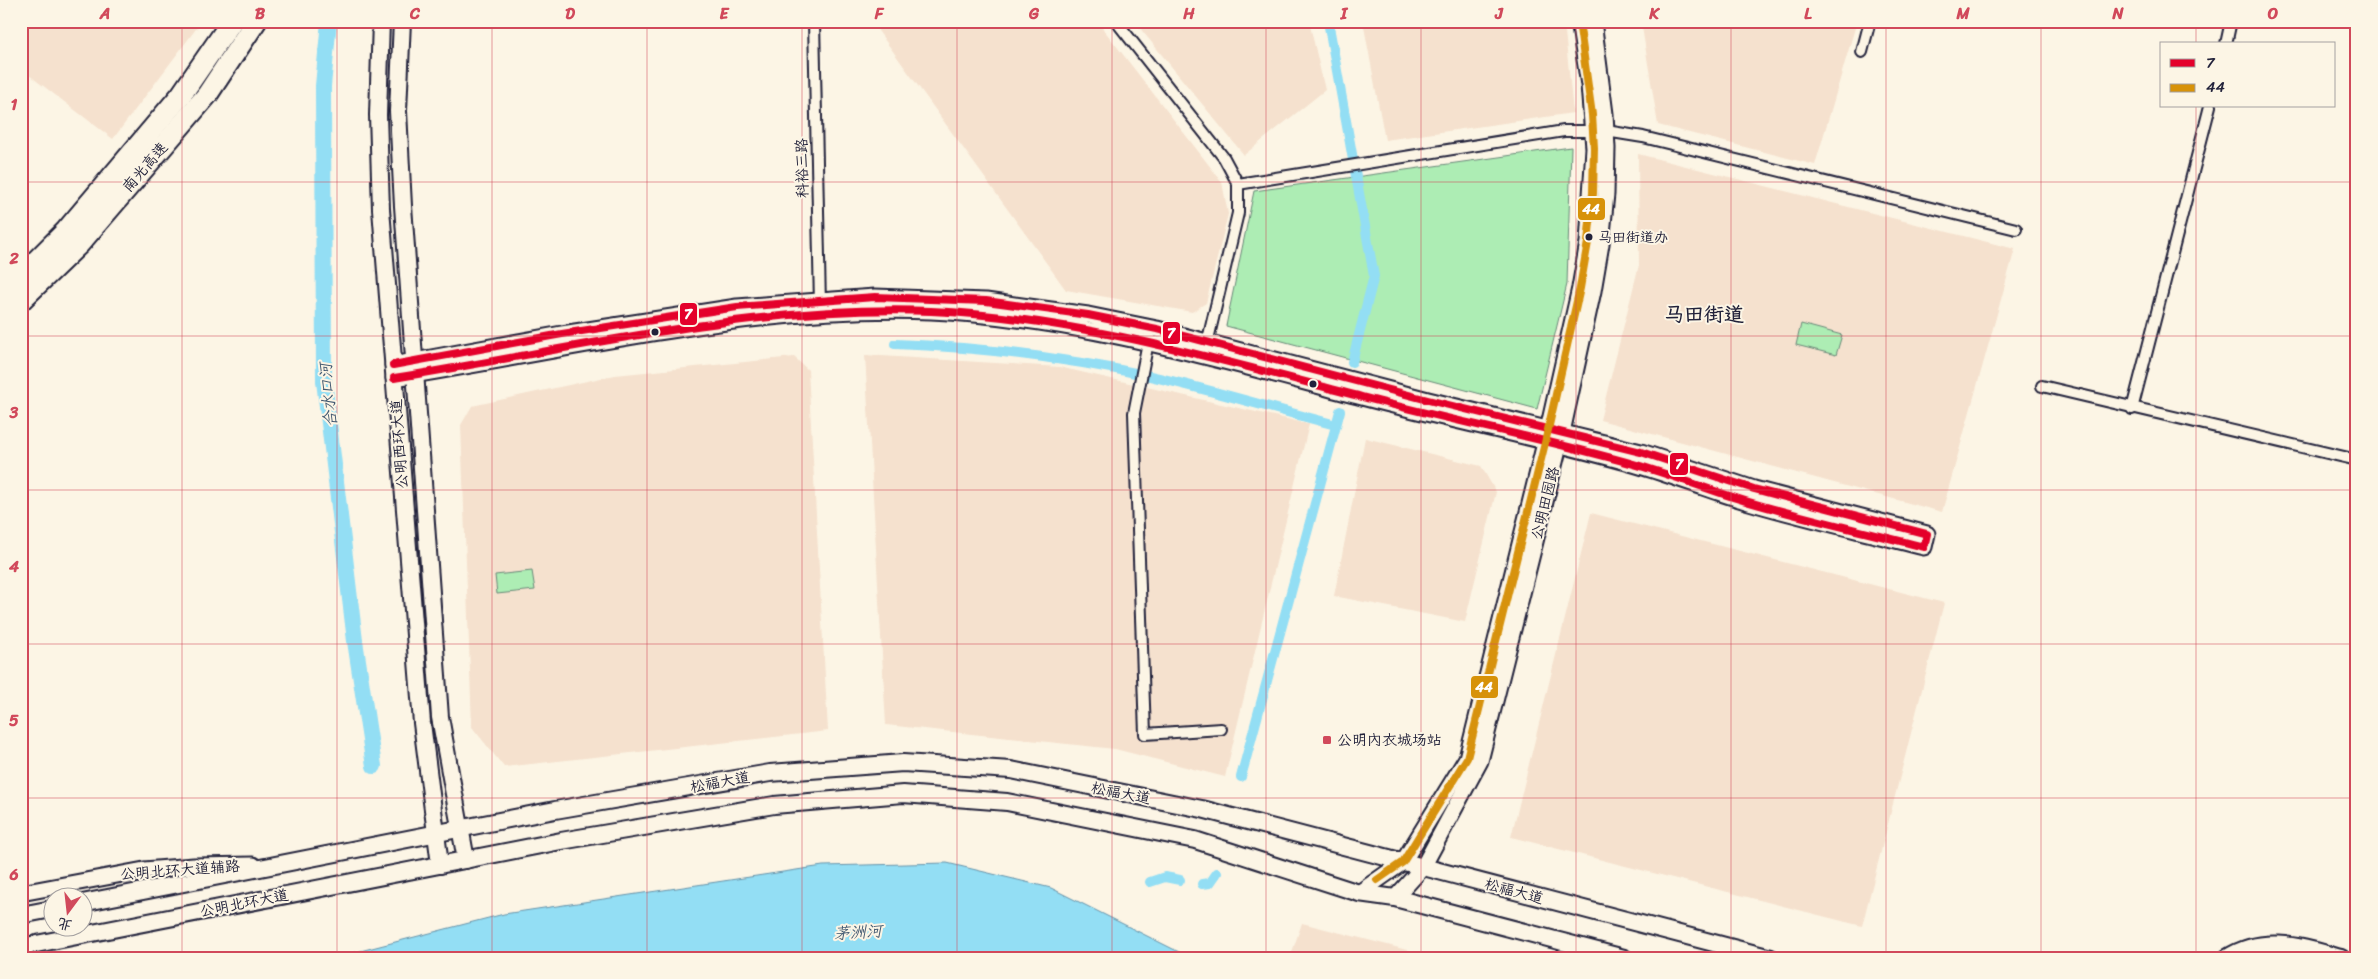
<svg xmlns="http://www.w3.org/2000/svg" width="2378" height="979" font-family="Sriracha,'LXGW WenKai TC',sans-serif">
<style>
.built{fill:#f5e1ce}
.green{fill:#adedb4;stroke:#688878}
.water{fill:#93def4;stroke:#6693aa}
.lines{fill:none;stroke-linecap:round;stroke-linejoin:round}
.canal{stroke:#93def4;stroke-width:10}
.river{stroke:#93def4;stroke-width:16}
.street-casing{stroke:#22223b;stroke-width:14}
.secondary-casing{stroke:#22223b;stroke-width:19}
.primary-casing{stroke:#22223b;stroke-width:20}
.highway-casing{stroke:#22223b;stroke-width:24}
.street{stroke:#fcf5e5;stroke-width:10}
.secondary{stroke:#fcf5e5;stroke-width:15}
.primary{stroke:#fcf5e5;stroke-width:16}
.highway{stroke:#fcf5e5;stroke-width:20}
.bus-1-casing{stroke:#fcf5e5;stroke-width:11}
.bus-2-casing{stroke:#fcf5e5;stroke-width:11}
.bus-1{stroke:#e4002b;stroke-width:8}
.bus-2{stroke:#d79209;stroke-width:8}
.grid{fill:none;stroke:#d1495b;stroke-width:1;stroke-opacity:0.55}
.bus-dot{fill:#22223b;stroke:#fcf5e5;stroke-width:2}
.poi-dot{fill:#d1495b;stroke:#fcf5e5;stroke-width:2}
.labels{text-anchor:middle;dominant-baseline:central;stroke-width:4;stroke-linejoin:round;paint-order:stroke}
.bus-label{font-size:14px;fill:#22223b;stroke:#fcf5e5;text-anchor:start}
.street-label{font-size:15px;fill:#22223b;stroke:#fcf5e5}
.poi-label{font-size:15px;fill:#22223b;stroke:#fcf5e5;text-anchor:start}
.water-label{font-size:16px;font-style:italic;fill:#445a72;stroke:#fcf5e5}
.district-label{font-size:20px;font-weight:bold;fill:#22223b;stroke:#fcf5e5}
.line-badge{stroke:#fcf5e5;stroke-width:2}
.badge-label{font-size:14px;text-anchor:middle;font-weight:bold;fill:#fff}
.neatline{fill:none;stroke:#d1495b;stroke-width:2}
.grid-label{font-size:16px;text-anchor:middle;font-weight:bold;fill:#d1495b}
</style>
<rect width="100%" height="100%" fill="#fcf5e5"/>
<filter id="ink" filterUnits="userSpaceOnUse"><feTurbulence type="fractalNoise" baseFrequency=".02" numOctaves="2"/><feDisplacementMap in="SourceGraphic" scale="10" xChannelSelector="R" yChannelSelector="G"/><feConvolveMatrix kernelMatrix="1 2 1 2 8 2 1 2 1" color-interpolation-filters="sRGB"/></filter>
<g filter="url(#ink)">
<!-- built -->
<g class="built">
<path d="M21 21H202L113 139 21 69Z"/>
<path d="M871 21H1097L1222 182 1228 214 1206 303 1192 312 1066 290Z"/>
<path d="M1134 21H1309L1325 90 1244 155Z"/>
<path d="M1363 21H1564L1573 113 1385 140Z"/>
<path d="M1641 21H1857L1815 165 1658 125Z"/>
<path d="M1638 154 2015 249 1942 512 1600 420 1639 265Z"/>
<path d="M865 355 1059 367 1309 424 1225 777 1115 749 886 725Z"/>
<path d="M794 357 808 370 828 731 504 767 472 727 461 425 472 406 615 375Z"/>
<path d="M1365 438 1481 466 1496 492 1465 622 1334 596Z"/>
<path d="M1591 513 1944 603 1862 926 1511 837Z"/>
<path d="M1302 923 1438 958H1290Z"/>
</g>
<!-- green -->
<g class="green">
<path d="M1571 147 1567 284 1537 409 1226 326 1254 191Z"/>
<path d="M1801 324 1842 335 1836 355 1796 345Z"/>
<path d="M532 571 535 590 497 594 495 575Z"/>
</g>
<!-- water -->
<path class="water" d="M947 863 1051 888 1191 958H333L504 914 823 866Z"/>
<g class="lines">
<!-- canal -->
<g class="canal">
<path d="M1328 21 1374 276 1352 362"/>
<path d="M895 344C980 347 1066 358 1150 376 1212 390 1274 409 1336 425"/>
<path d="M1241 777 1340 411"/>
<path d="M1150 882 1165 877 1180 880"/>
<path d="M1202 884 1210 883 1217 873"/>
</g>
<!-- river -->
<path class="river" d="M329 21 323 86 324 381 355 641 374 766"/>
<!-- street casing -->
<g class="street-casing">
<g id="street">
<path d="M814 21 820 305"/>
<path d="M1116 21 1224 158 1238 184V213L1206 348"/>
<path d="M2226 44 2231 21"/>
<path d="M1862 52 1870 21"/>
<path d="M1238 184 1564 131H1606L1643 137 2016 229"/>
<path d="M1149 337 1134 413 1145 734 1221 729"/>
<path d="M2042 386 2357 460"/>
<path d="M2132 409 2210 106"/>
</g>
</g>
<!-- secondary casing -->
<g class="secondary-casing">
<g id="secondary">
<path d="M393 365 562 334 737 307 875 297 986 301 1088 315 1157 329 1428 400 1641 452 1754 489 1927 534 1924 547C1866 532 1807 519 1749 502 1711 491 1675 476 1637 465 1546 439 1453 421 1362 397 1220 360 1079 318 931 311 750 304 571 350 394 378"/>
<path d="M21 893 144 870 194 866 253 865"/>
<path d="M1359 893 1403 862 1467 758 1545 443 1580 288 1588 242 1594 148 1589 85 1579 21"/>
<path d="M1395 898 1423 867 1480 761 1559 446 1593 291 1601 244 1606 194 1607 148 1605 114 1593 21"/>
</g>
</g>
<!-- primary casing -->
<g class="primary-casing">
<g id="primary">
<path d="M381 21 378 115 381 209 422 723 440 865"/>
<path d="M402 21 398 111 403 206 440 717 466 860"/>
<path d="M82 903 555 810 770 773 903 763 1011 770 1202 809 1771 958"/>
<path d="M21 915 52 909"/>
<path d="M21 947 561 841 774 805 903 794 1007 802 1195 840 1359 893 1395 898 1624 958"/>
<path d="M2227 958C2264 934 2301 947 2341 958"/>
</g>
</g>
<!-- highway casing -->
<g class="highway-casing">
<g id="highway">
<path d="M21 276 66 231 181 95 232 21"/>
<path d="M21 300 80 243 207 95 256 21"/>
</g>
</g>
<!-- street -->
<use href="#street" class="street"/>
<!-- secondary -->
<use href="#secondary" class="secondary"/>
<!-- primary -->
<use href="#primary" class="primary"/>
<!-- highway -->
<use href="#highway" class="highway"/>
<!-- bus-1 casing -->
<g class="bus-1-casing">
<path id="bus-1" d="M393 365 562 334 737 307 875 297 986 301 1088 315 1157 329 1428 400 1641 452 1754 489 1927 534 1924 547C1866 532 1807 519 1749 502 1711 491 1675 476 1637 465 1546 439 1453 421 1362 397 1220 360 1079 318 931 311 750 304 571 350 394 378"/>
</g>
<!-- bus-2 casing -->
<g class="bus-2-casing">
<path id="bus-2" d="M1377 880 1403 862 1467 758 1545 443 1580 288 1588 242 1593 193 1594 148 1592 115 1579 21"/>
</g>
<!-- bus-1 -->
<use href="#bus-1" class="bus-1"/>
<!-- bus-2 -->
<use href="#bus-2" class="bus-2"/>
</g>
</g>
<!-- grid -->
<path class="grid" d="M182 21V958M337 21V958M492 21V958M647 21V958M802 21V958M957 21V958M1112 21V958M1266 21V958M1421 21V958M1576 21V958M1731 21V958M1886 21V958M2041 21V958M2196 21V44M2196 106V958M21 182H2357M21 336H2357M21 490H2357M21 644H2357M21 798H2357"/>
<!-- markers -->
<g class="bus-dot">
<circle cx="1589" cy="237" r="4.5"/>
<circle cx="655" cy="332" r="4.5"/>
<circle cx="1313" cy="384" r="4.5"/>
</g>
<rect class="poi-dot" x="1322" y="735" width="10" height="10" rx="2.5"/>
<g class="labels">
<!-- bus labels -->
<g class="bus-label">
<text x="1598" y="237">马田街道办</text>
</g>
<!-- street labels -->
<g class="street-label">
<text transform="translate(145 167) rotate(-49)">南光高速</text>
<text transform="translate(802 168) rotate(-91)">科裕三路</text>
<text transform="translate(399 444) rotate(-94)">公明西环大道</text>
<text transform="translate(1545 503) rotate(-76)">公明田园路</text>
<text transform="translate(720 782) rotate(-10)">松福大道</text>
<text transform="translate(1121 793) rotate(11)">松福大道</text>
<text transform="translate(180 870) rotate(-4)">公明北环大道辅路</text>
<text transform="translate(1514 891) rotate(15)">松福大道</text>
<text transform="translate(244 903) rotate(-11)">公明北环大道</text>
</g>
<!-- poi labels -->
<g class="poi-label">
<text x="1337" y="740">公明内衣城场站</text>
</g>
<!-- water labels -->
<g class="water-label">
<text transform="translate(328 395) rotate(-95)">合水口河</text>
<text transform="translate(858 932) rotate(-3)">茅洲河</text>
</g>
<!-- district labels -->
<g class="district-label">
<text x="1704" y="314">马田街道</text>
</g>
</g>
<g class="line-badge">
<rect x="1577" y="197" width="29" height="24" rx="5" fill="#d79209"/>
<rect x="679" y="302" width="19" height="24" rx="5" fill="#e4002b"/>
<rect x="1162" y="321" width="19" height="24" rx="5" fill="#e4002b"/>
<rect x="1669" y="452" width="20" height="24" rx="5" fill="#e4002b"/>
<rect x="1470" y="675" width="29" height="24" rx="5" fill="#d79209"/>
</g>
<g class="badge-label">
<text x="1591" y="214">44</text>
<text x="688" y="319">7</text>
<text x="1171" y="338">7</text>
<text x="1679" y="469">7</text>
<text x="1484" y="692">44</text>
</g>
<!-- margin -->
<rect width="2378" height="979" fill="none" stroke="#fcf5e5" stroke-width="55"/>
<!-- legend -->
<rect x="2160" y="42" width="175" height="65" fill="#fcf5e5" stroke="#a5a1a1"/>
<rect x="2170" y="59" width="25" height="8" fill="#e4002b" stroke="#a5a1a1"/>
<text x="2206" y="68" font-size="15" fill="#22223b">7</text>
<rect x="2170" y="84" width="25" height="8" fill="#d79209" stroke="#a5a1a1"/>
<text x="2206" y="92" font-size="15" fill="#22223b">44</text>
<!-- north arrow -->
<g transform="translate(68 912) rotate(195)"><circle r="24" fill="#fcf5e5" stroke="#a5a1a1"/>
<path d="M0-4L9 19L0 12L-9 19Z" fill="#d1495b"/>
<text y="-8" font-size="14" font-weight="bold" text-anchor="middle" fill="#22223b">北</text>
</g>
<rect x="28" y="28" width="2322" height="924" class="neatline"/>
<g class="grid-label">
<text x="105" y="19">A</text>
<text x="260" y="19">B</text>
<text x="415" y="19">C</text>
<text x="570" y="19">D</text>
<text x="724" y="19">E</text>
<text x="879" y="19">F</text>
<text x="1034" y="19">G</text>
<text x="1189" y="19">H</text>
<text x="1344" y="19">I</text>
<text x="1499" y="19">J</text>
<text x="1654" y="19">K</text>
<text x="1808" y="19">L</text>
<text x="1963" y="19">M</text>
<text x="2118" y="19">N</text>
<text x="2273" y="19">O</text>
<text x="14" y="110">1</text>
<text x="14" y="264">2</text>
<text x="14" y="418">3</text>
<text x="14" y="572">4</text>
<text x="14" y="726">5</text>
<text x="14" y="880">6</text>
</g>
</svg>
